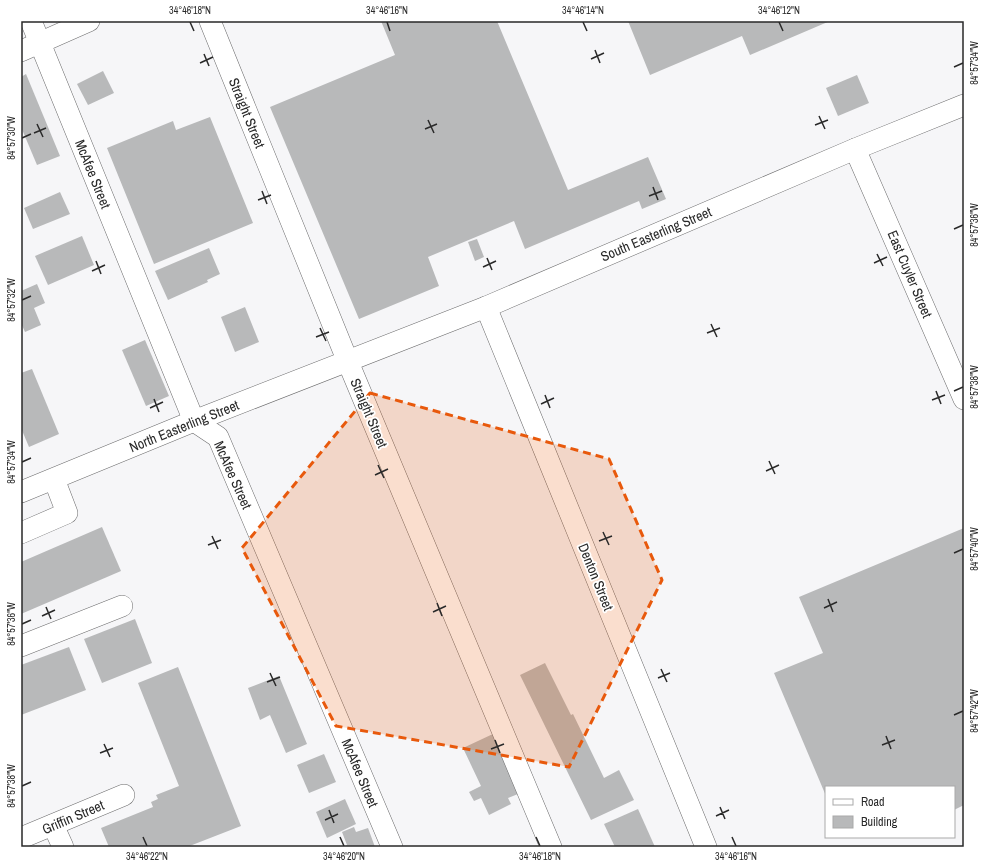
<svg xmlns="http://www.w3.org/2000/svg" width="985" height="868" font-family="'Archivo Narrow',sans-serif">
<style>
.building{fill:#b8b9ba}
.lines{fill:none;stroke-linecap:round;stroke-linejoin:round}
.minor-casing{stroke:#6c6c6d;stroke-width:22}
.minor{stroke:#fff;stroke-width:21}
.marked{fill:#e8590c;fill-opacity:0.2;stroke:#e8590c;stroke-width:3;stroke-dasharray:8 5;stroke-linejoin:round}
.ticks{fill:none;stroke:#292929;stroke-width:1.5}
.labels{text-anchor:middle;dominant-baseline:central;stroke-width:3.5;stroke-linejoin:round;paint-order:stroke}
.street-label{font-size:14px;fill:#292929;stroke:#fff}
.neatline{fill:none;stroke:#292929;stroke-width:1.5}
.ticks-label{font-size:10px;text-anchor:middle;fill:#292929}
</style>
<rect width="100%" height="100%" fill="#f6f6f8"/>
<!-- building -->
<g class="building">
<path d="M381 21H497L568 190 648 157 666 199 642 209 639 201 525 249 514 221 428 257 439 286 359 319 270 107 395 55Z"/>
<path d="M628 21H830L750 55 742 36 650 75Z"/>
<path d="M103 71 114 93 88 105 77 84Z"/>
<path d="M26 74 60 156 37 165 21 127V77Z"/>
<path d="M857 75 869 103 838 116 826 88Z"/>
<path d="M210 117 253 223 154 264 107 148 173 121 176 130Z"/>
<path d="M60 192 70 214 33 229 24 208Z"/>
<path d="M82 236 94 265 48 285 35 256Z"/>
<path d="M477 239 484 257 475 261 468 242Z"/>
<path d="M209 248 220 274 207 280 208 282 168 300 155 271Z"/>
<path d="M37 284 45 303 34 308 41 325 25 332 21 323V291Z"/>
<path d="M245 307 259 342 235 352 221 317Z"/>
<path d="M145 340 169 396 146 406 122 350Z"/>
<path d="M32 369 59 434 29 447 21 428V373Z"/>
<path d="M102 527 121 571 21 614V562Z"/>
<path d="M964 528V805L954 810V787H826V796L774 673 823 653 799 597Z"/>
<path d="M135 619 152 663 102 683 84 639Z"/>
<path d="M69 647 86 690 21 715V665Z"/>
<path d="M545 663 571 715 573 714 604 778 619 770 634 800 591 820 520 675Z"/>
<path d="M178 667 241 826 187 847H109L101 828 153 807 151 802 158 799 156 795 179 786 138 683Z"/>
<path d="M279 676 307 744 286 753 270 715 260 720 248 688Z"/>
<path d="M495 733 523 792 508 798 511 804 489 815 481 798 474 801 469 792 481 786 463 748Z"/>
<path d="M324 754 336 782 309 793 297 765Z"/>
<path d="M345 799 356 824 327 838 316 812Z"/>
<path d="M638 809 655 847H615L604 824Z"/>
<path d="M354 827 356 832 368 828 375 847H343L347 845 342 832Z"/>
</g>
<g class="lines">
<!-- minor casing -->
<g class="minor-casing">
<g id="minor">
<path d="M31 21 194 421 218 437 392 847"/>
<path d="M210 21 348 362 551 847"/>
<path d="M21 51 89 21"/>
<path d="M855 149 964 399"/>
<path d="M486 307 706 847"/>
<path d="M21 492 194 421 486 307 855 149 964 105"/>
<path d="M21 533 67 513 54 479"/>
<path d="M21 646 122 606"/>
<path d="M53 825 63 847"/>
<path d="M21 838 124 795"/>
</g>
</g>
<!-- minor -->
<use href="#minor" class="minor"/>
</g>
<!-- marked area -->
<path class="marked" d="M370 393 609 459 662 580 569 767 336 726 242 548Z"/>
<!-- ticks -->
<path class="ticks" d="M190 22 194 31M387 22 390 31M583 22 587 31M779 22 783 31M595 50 600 63M204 54 209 66M591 59 604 53M200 63 213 57M954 67 963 63M819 116 825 129M428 120 434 133M37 124 43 137M815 125 828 120M425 129 437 124M34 133 46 128M22 138 31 134M653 187 658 200M262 191 267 204M649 196 662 191M258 200 271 195M954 229 963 225M877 254 883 266M487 258 492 270M96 261 101 274M874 263 887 257M483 267 496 261M92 271 105 265M22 300 31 296M711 324 717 337M320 328 326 341M707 333 720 328M316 337 329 332M936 391 941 404M954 391 963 387M545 395 550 408M154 399 159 412M932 400 945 395M541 404 554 398M150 408 163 402M769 461 775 474M22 462 31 458M378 465 384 478M766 471 779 465M375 475 388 469M603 532 609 545M212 536 218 549M599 541 612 536M208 545 221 540M954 553 963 549M828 599 833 612M437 603 442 616M46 607 51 619M824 608 837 602M433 612 446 606M42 616 55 610M22 624 31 620M661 669 667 682M270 673 276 686M658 678 670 673M267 682 280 677M954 715 963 711M886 736 891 749M495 740 500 753M104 744 110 757M882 745 895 740M491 749 504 744M100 753 113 748M22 786 31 782M720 807 725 819M329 810 334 823M716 816 729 810M325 820 338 814M143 837 147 846M340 837 344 846M536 837 540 846M732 837 736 846"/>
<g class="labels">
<!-- street labels -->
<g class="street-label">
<text transform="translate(247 113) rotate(68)">Straight Street</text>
<text transform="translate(93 174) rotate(68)">McAfee Street</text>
<text transform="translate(656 234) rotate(-23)">South Easterling Street</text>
<text transform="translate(910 274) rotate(67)">East Cuyler Street</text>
<text transform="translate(369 413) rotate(67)">Straight Street</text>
<text transform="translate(184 426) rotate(-22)">North Easterling Street</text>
<text transform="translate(233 475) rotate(66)">McAfee Street</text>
<text transform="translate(596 577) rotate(68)">Denton Street</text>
<text transform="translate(360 773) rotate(67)">McAfee Street</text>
<text transform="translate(73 817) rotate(-23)">Griffin Street</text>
</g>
</g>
<!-- border -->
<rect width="985" height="868" fill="none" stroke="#ffffff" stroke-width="44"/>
<!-- legend -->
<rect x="825" y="786" width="130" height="52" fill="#ffffff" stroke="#a9a9a9"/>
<rect x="833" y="799" width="20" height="6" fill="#ffffff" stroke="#a9a9a9"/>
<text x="861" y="806" font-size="12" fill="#292929">Road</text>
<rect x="833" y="816" width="20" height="12" fill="#b8b9ba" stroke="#a9a9a9"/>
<text x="861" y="826" font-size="12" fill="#292929">Building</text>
<rect x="22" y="22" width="941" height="824" class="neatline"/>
<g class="ticks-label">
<text x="190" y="14">34°46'18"N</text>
<text x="387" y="14">34°46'16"N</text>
<text x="583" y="14">34°46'14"N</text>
<text x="779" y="14">34°46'12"N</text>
<text transform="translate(974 63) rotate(-90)" y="4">84°57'34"W</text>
<text transform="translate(11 138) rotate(-90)" y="4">84°57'30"W</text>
<text transform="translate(974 225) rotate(-90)" y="4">84°57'36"W</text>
<text transform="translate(11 300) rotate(-90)" y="4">84°57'32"W</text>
<text transform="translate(974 387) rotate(-90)" y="4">84°57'38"W</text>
<text transform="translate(11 462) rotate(-90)" y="4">84°57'34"W</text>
<text transform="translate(974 549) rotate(-90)" y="4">84°57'40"W</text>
<text transform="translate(11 624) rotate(-90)" y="4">84°57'36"W</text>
<text transform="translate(974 711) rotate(-90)" y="4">84°57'42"W</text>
<text transform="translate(11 786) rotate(-90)" y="4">84°57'38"W</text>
<text x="147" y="860">34°46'22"N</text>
<text x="344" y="860">34°46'20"N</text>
<text x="540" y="860">34°46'18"N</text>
<text x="736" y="860">34°46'16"N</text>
</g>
</svg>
